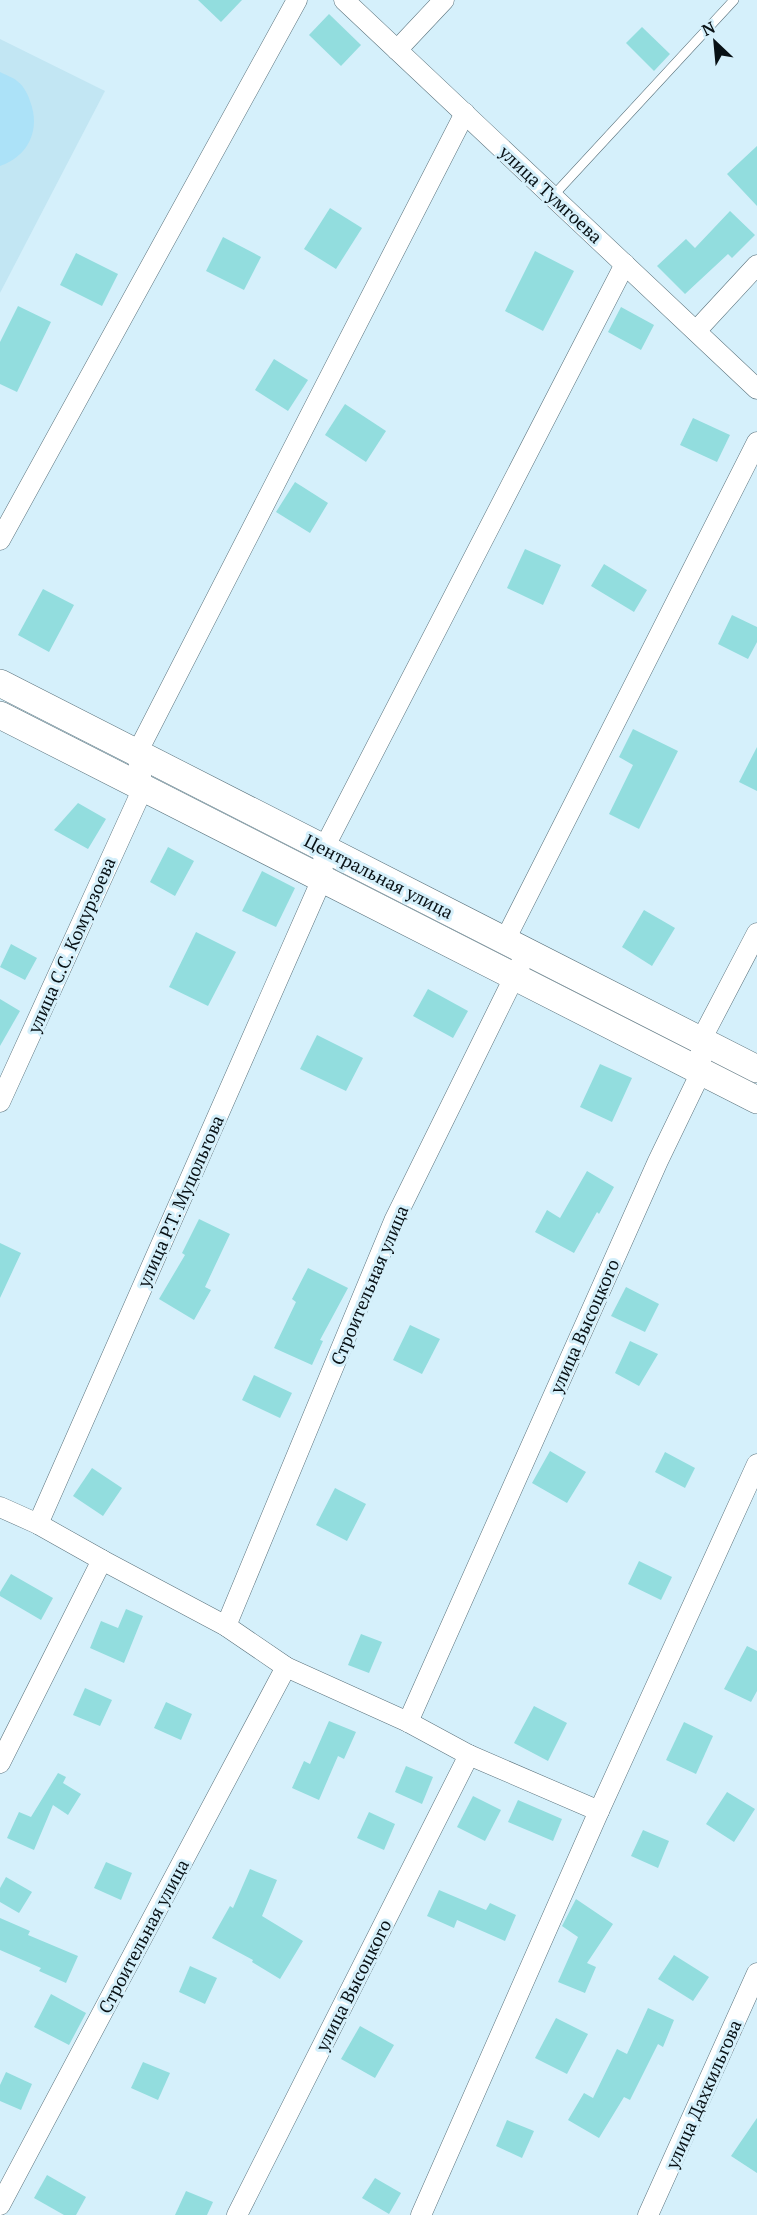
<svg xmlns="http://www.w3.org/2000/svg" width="757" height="2215" font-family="'PT Serif',serif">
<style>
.built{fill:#c2e6f3}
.park{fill:#ace2f8}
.building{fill:#92ddde}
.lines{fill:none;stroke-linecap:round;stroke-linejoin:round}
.lane-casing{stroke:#5a727c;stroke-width:10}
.street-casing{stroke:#5a727c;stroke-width:21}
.secondary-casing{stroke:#5a727c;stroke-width:28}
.lane{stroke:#fff;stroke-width:9}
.street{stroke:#fff;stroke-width:20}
.secondary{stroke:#fff;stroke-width:27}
.labels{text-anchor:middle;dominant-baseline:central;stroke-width:6;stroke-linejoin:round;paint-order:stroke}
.street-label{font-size:18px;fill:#081115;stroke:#d5f0fb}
</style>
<rect width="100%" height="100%" fill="#d5f0fb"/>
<!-- built -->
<path class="built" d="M0 39 105 91 0 293Z"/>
<!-- park -->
<path class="park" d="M0 72C5 75 13 77 17 81 23 85 28 94 30 101 41 129 29 156 0 166Z"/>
<!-- building -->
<g class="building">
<path d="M198 0H242L221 22Z"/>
<path d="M329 14 361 45 341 66 309 35Z"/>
<path d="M642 27 670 54 654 71 626 43Z"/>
<path d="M757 146V206L727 174Z"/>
<path d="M330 208 362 228 336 269 304 249Z"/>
<path d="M730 211 755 235 732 258 728 254 685 294 657 266 686 239 695 248Z"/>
<path d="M223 237 261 257 244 290 206 271Z"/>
<path d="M535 251 574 271 543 331 505 311Z"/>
<path d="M76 253 118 274 102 306 60 285Z"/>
<path d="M18 306 51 322 17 392 0 384V342Z"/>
<path d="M621 307 654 325 641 350 608 332Z"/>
<path d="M274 359 308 380 288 411 255 390Z"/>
<path d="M345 404 386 431 366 462 325 435Z"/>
<path d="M693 418 730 435 717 462 680 445Z"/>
<path d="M295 482 328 503 310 533 276 512Z"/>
<path d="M525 549 561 565 543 605 507 588Z"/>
<path d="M604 564 647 590 634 612 591 586Z"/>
<path d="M43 589 74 605 49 652 18 635Z"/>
<path d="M732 615 757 627V642L748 659 718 644Z"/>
<path d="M633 729 678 751 639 829 609 814 633 765 619 757Z"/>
<path d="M757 747V791L739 782Z"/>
<path d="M78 803 106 819 88 849 54 830Z"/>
<path d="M168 847 194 861 175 896 150 882Z"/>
<path d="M262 871 295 888 276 927 242 911Z"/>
<path d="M644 910 675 928 652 966 622 947Z"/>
<path d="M196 932 236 952 208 1006 169 987Z"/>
<path d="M11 944 37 958 25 980 0 967Z"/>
<path d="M428 989 468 1011 453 1038 413 1016Z"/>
<path d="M0 999 20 1011 0 1046Z"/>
<path d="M317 1035 363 1058 346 1091 300 1069Z"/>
<path d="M600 1064 632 1078 612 1122 580 1107Z"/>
<path d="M587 1171 614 1187 599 1214 597 1212 574 1253 535 1232 547 1210 560 1218Z"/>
<path d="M199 1219 230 1234 205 1287 211 1290 194 1320 159 1299 185 1255 182 1253Z"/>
<path d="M0 1243 21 1253 0 1298Z"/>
<path d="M308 1268 348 1288 320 1340 323 1341 312 1365 274 1348 296 1302 292 1299Z"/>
<path d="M626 1287 659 1304 645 1332 611 1316Z"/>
<path d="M410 1325 440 1339 422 1374 393 1360Z"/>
<path d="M630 1341 658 1354 639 1386 615 1373Z"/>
<path d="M254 1375 292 1393 280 1418 242 1400Z"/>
<path d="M550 1451 586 1472 567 1503 532 1483Z"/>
<path d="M665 1452 695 1468 685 1488 655 1472Z"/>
<path d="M92 1468 122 1488 103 1516 73 1496Z"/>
<path d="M335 1488 366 1504 347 1541 316 1525Z"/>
<path d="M639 1561 672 1577 661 1600 628 1584Z"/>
<path d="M11 1574 53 1598 41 1620 0 1596V1592Z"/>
<path d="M126 1609 143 1616 124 1663 90 1648 101 1621 118 1628Z"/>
<path d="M361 1634 382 1642 369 1673 348 1665Z"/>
<path d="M747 1646 757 1651V1691L751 1702 724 1689Z"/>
<path d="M85 1688 112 1700 100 1726 73 1715Z"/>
<path d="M166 1702 192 1714 181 1740 154 1728Z"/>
<path d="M534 1706 567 1723 548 1761 514 1743Z"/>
<path d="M329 1721 356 1732 344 1759 338 1756 319 1800 292 1788 304 1761 310 1764Z"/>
<path d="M684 1722 713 1736 696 1774 666 1760Z"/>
<path d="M406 1766 433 1777 422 1804 395 1792Z"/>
<path d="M58 1773 66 1777 63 1783 81 1794 68 1815 53 1805 34 1850 7 1838 19 1812 31 1817Z"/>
<path d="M727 1792 755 1809 734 1842 706 1824Z"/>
<path d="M473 1796 501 1810 485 1841 457 1827Z"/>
<path d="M518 1800 562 1819 553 1841 508 1822Z"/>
<path d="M369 1812 395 1824 384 1850 357 1838Z"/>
<path d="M643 1830 669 1841 658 1868 631 1856Z"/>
<path d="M106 1862 132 1873 121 1900 94 1888Z"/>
<path d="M250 1869 277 1880 262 1916 303 1941 280 1979 252 1962 253 1960 212 1938 230 1906 233 1908Z"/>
<path d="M6 1877 32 1892 19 1913 0 1902V1888Z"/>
<path d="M439 1890 486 1910 490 1903 516 1915 505 1941 457 1920 454 1928 427 1916Z"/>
<path d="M576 1899 613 1924 587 1963 596 1967 585 1993 558 1982 578 1937 562 1926Z"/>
<path d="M0 1918 30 1931 28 1935 78 1956 66 1983 39 1971 41 1968 0 1950Z"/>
<path d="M674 1955 709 1977 693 2001 658 1979Z"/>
<path d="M190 1966 217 1978 205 2004 179 1992Z"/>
<path d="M51 1994 86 2013 69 2045 34 2027Z"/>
<path d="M648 2008 674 2020 663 2047 658 2044 630 2100 624 2097 599 2138 568 2120 584 2093 593 2098 617 2049 627 2054Z"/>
<path d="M556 2018 588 2034 567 2074 535 2058Z"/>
<path d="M360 2026 394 2045 375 2078 341 2059Z"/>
<path d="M143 2062 170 2073 158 2100 131 2088Z"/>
<path d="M6 2072 32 2084 21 2110 0 2101V2085Z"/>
<path d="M757 2118V2173L731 2156Z"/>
<path d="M507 2120 534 2131 522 2158 496 2146Z"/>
<path d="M47 2175 86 2197 76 2215H64L34 2198Z"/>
<path d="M375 2178 401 2193 389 2214 362 2198Z"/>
<path d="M186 2191 213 2202 207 2215H175Z"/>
</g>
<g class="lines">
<!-- lane casing -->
<g class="lane-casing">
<path id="lane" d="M552 197 734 0"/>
</g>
<!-- street casing -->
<g class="street-casing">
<g id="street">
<path d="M344 0 757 389"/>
<path d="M397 50 444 0"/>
<path d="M696 331 757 265"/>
<path d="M0 540 297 0"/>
<path d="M505 940 757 442"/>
<path d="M0 1102 143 788 137 753 465 113"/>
<path d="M0 1507 38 1524 102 1560 226 1626 286 1667 408 1722 469 1755 599 1811"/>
<path d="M38 1524 322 879 324 848 625 264"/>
<path d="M226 1626 394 1221 527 951"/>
<path d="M408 1722 658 1161 701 1072V1040L757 933"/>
<path d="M0 1763 102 1560"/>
<path d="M0 2205 286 1667"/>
<path d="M237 2215 469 1755"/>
<path d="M421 2215 599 1811 757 1464"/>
<path d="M648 2215 757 1973"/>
</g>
</g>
<!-- secondary casing -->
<g class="secondary-casing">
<g id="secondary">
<path d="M0 683 757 1069"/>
<path d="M0 715 757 1100"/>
</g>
</g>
<!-- lane -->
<use href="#lane" class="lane"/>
<!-- street -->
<use href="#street" class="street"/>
<!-- secondary -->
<use href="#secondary" class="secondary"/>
</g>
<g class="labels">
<!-- street labels -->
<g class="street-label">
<text transform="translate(551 194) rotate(43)">улица Тумгоева</text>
<text transform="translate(379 876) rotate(27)">Центральная улица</text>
<text transform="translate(71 945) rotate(-66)">улица С.С. Комурзоева</text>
<text transform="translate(180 1201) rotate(-66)">улица Р.Т. Муцольгова</text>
<text transform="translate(369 1285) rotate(-67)">Строительная улица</text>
<text transform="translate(584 1326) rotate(-66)">улица Высоцкого</text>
<text transform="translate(143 1936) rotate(-62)">Строительная улица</text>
<text transform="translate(353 1985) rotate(-63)">улица Высоцкого</text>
<text transform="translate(703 2094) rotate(-66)">улица Дахкильгова</text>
</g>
</g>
<!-- north arrow -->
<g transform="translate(715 42) rotate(334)" stroke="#d5f0fb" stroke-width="4.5" paint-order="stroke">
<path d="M0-4.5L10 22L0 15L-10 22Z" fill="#081115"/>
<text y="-9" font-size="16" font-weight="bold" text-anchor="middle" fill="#081115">N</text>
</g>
</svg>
